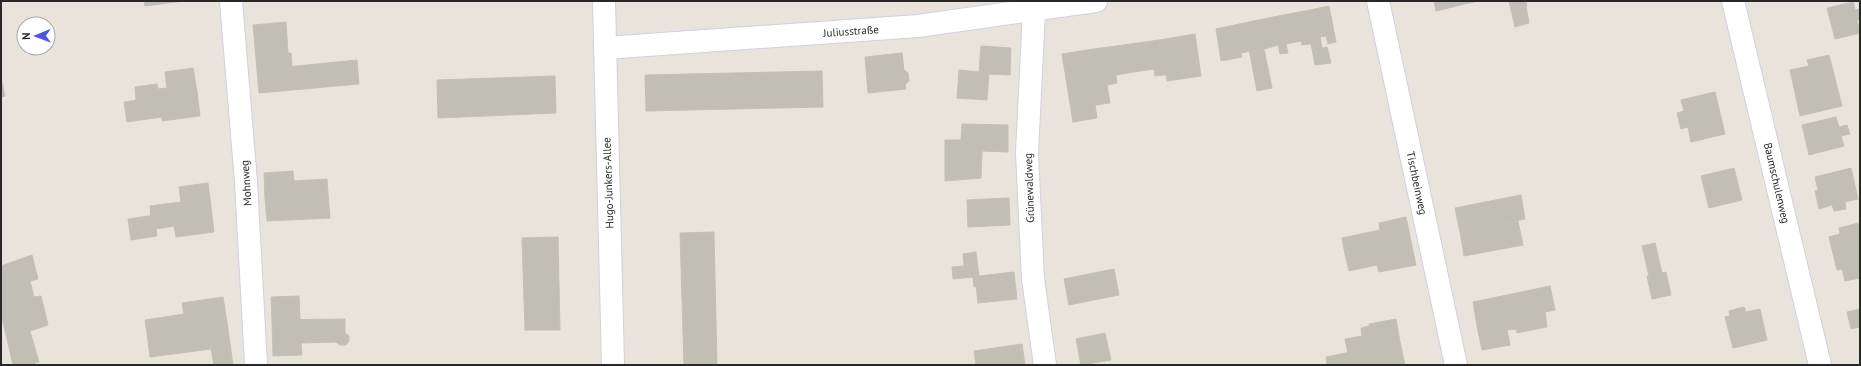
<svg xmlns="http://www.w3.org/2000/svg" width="1861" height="366" font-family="'PT Sans',sans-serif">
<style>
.building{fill:#c1beb6;stroke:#c3c0b5}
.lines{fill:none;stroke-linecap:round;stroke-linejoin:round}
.minor-casing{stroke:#d0d1df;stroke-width:24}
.minor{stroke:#fff;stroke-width:22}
.labels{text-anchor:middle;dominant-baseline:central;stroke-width:3;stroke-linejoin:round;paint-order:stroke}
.street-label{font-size:11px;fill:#282828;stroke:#fff}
</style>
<rect width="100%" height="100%" fill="#e8e4db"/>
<!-- building -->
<g class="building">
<path d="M144 1H184L145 6Z"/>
<path d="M1434 1H1465V4L1436 11Z"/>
<path d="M1465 1H1478L1465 4Z"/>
<path d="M1509 1H1526L1527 6H1526L1529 23 1515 27Z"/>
<path d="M1853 2 1855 10 1860 9V19L1857 20 1860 33 1835 39 1827 8Z"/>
<path d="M1329 6 1336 42 1328 44 1326 36 1320 37 1322 48 1327 47 1331 63 1315 65 1305 11Z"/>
<path d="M1305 11 1311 44 1302 45 1301 41 1286 44 1288 53 1280 54 1273 17Z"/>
<path d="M1273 17 1279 45 1264 49 1272 88 1257 91 1244 23Z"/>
<path d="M286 22 288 53H291L292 67 257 70 253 25Z"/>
<path d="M1244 23 1250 51 1241 53 1242 57 1221 61 1216 29Z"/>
<path d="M1195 34 1201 76 1167 81 1166 75H1164L1159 40Z"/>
<path d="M1159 40 1164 75 1155 76 1154 69 1127 73 1123 45Z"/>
<path d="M1123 45 1127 73 1116 75 1117 83 1107 85 1110 103 1095 105 1087 50Z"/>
<path d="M981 46 1011 48 1010 75 989 74 987 100 957 98 959 70 979 72Z"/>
<path d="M1087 50 1097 118 1073 122 1062 54Z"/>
<path d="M902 53 904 70 908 73 909 81 905 85 906 89 868 93 865 57Z"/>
<path d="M1829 55 1842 106 1800 116 1790 70 1809 66 1807 60Z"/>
<path d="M357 60 359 84 259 93 257 70Z"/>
<path d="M193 68 197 92 136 100 135 87 157 84 158 89 167 88 165 72Z"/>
<path d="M822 71 823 107 646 111 645 75Z"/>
<path d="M555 76 556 113 438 118 437 80Z"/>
<path d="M1 78 5 96 1 97Z"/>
<path d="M197 92 200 116 162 121V117L127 122 124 102Z"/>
<path d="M1715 92 1725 134 1691 142 1688 127 1681 129 1677 113 1684 111 1681 100Z"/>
<path d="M1836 117 1839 127 1847 125 1850 134 1841 136 1844 146 1809 155 1802 125Z"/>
<path d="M962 124 1008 125V152L982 151 981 178 945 181V140H961Z"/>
<path d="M1734 168 1742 200 1709 208 1701 176Z"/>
<path d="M1851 168 1858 199 1845 202 1846 209 1834 211 1832 205 1819 209 1815 191 1818 190 1815 177Z"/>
<path d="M293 171 294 181 327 179 328 194 265 198 264 173Z"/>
<path d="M208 183 211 207 151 216 150 206 181 202 179 187Z"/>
<path d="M328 194 330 218 267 221 265 198Z"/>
<path d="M1521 195 1525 219 1460 232 1455 208Z"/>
<path d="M1009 198 1010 225 968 227 967 200Z"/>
<path d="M211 207 214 232 176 237 174 226 156 229 157 236 131 240 128 219Z"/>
<path d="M1406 217 1411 241 1345 254 1342 238 1380 230 1379 223Z"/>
<path d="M1518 221 1523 245 1464 256 1460 232Z"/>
<path d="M1858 223 1860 229V278L1845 281 1842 269 1837 270 1829 237 1840 234 1839 228Z"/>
<path d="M714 232 717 365H684L680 233Z"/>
<path d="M558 237 560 330H525L522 238Z"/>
<path d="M1411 241 1416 265 1379 272 1377 265 1349 271 1345 254Z"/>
<path d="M1655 243 1662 273 1666 272 1671 295 1652 299 1647 276H1649L1642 246Z"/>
<path d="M976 252 979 276 1014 272 1017 299 978 303 976 286 974 287 973 277 953 279 952 267 964 266 963 254Z"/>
<path d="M32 255 38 279 30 281 34 297 41 296 48 325 30 331 39 362 28 365H13L1 313V266Z"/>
<path d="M1114 269 1119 295 1069 305 1064 279Z"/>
<path d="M1550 286 1555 310 1477 326 1473 302Z"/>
<path d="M299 296 300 320H272L271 297Z"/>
<path d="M223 297 227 322 147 333 145 320 184 314 182 303Z"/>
<path d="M1744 307 1746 312 1760 309 1767 340 1733 348 1725 317 1730 316 1729 311Z"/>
<path d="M1860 309V327L1851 329 1847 312Z"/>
<path d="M1545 312 1547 327 1517 333 1516 329 1507 330 1510 345 1482 350 1477 326Z"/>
<path d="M345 319V333L349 336V341L346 345H340L336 342 301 343 302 355 273 356 272 320Z"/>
<path d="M1396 319 1400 342 1348 353 1345 339 1362 336 1361 328 1369 326V324Z"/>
<path d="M227 322 233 365H214L211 349 150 357 147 333Z"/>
<path d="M1105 333 1111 360 1081 365 1076 339Z"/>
<path d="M1400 342 1405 365H1327L1326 357Z"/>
<path d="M1022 344 1025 365H976L974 351Z"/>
</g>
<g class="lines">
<!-- minor casing -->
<g class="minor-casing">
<g id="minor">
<path d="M231 1 246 182 256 365"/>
<path d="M604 1 613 365"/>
<path d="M1378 1 1456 365"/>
<path d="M1733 1 1820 365"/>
<path d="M1034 10 1027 153 1033 279 1045 365"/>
<path d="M605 48 918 26 1096 1"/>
</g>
</g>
<!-- minor -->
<use href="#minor" class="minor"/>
</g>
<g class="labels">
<!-- street labels -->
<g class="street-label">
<text transform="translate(851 31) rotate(-4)">Juliusstraße</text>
<text transform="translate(246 183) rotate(-94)">Mohnweg</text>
<text transform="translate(608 183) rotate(-92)">Hugo-Junkers-Allee</text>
<text transform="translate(1417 183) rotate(78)">Tischbeinweg</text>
<text transform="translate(1777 183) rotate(77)">Baumschulenweg</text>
<text transform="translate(1029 188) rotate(-92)">Grünewaldweg</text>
</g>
</g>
<!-- border -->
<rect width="1861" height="366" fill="none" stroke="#282828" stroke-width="4"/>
<!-- north arrow -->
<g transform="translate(36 36) rotate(269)"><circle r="19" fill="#ffffff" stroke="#a9a9a9"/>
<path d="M0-3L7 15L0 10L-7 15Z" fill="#4d56e3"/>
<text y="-6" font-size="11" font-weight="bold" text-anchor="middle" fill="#282828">N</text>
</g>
</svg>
